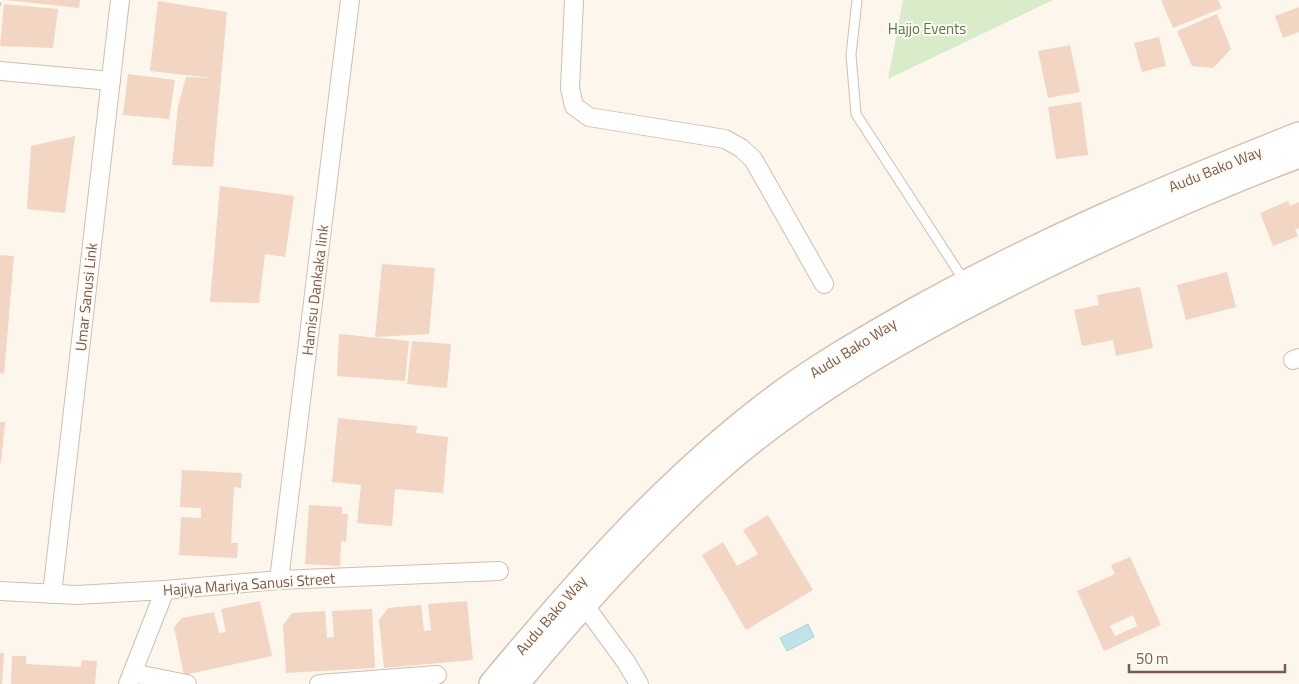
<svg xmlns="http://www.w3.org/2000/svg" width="1299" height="684" font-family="'Titillium Web',sans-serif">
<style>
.green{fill:#d8ecc9}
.water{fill:#bfe3e8;stroke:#a5d3da}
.building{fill:#f3d5c3;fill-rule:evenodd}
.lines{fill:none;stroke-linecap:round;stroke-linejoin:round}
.service-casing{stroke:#d1beb0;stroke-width:11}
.minor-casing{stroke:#d1beb0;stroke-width:20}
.secondary-casing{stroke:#d6c0b0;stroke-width:28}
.path{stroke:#d9b8a5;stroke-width:3;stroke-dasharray:1 4;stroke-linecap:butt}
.service{stroke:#fff;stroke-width:9}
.minor{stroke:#fff;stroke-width:18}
.secondary{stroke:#fff;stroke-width:25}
.labels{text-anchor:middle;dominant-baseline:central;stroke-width:4;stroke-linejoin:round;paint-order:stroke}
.park-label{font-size:15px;fill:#537a41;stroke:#fffaf3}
.street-label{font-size:15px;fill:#7a5c4d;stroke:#fffaf3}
</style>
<rect width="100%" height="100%" fill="#fdf6ec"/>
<!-- green -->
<path class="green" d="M903 0H1053L888 79Z"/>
<!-- water -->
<path class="water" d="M808 624 814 637 787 651 780 638Z"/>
<!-- building -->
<g class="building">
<path d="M6 0H80L79 8Z"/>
<path d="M1161 0H1218L1222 8 1173 28Z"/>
<path d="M158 1 227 12 213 167 172 165 178 106 186 77 212 78 150 71Z"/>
<path d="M4 4 58 9 53 48 0 46Z"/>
<path d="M1299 7V32L1283 38 1275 16Z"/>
<path d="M1217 14 1231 49 1213 68 1192 66 1177 31Z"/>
<path d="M1159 37 1166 66 1142 72 1134 43Z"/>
<path d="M1070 45 1080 92 1048 98 1038 51Z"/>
<path d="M128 74 175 80 169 119 123 115Z"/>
<path d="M1081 102 1088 155 1056 159 1048 107Z"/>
<path d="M75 136 65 213 27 209 31 146Z"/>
<path d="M220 186 294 196 285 257 265 254 259 303 210 302Z"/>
<path d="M1288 201 1290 206 1299 202V228L1295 230 1298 236 1273 246 1260 213Z"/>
<path d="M0 255 14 256 4 374 0 373Z"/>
<path d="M382 264 435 268 429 334 375 337Z"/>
<path d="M1227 272 1236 307 1186 320 1177 285Z"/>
<path d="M1140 287 1153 348 1116 356 1113 340 1082 346 1074 310 1099 305 1097 295Z"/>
<path d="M339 334 409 341 405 381 337 376Z"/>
<path d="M412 341 451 344 447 388 407 384Z"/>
<path d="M338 418 417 426 416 433 448 437 443 493 395 489 392 526 357 523 361 485 332 482Z"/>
<path d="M0 422H5L1 463H0Z"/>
<path d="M182 470 242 473 241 488 234 487 231 543H238L237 558 179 555 181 517 201 518V508L180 507Z"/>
<path d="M309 505 342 507V514H348L346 542 341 541 340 566 305 564Z"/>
<path d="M768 515 813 590 746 630 702 555 723 542 737 566 758 554 743 530Z"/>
<path d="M1130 557 1161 625 1104 651 1077 591 1115 574 1111 565ZM1133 615 1137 626 1115 636 1110 626Z"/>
<path d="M260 601 272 656 184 675 174 627 182 618 214 612 219 633 226 632 221 609Z"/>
<path d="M467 601 473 660 384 668 379 620 388 608 421 605 424 631 431 630 428 604Z"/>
<path d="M372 609 375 668 286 673 283 625 292 613 325 611 327 638 334 637 332 611Z"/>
<path d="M0 653H4L2 684H0Z"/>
<path d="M12 656H26V664L81 667 82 660 97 661 95 684H11Z"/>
</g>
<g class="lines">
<!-- service casing -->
<g class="service-casing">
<path id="service" d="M857 0 851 55 856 114 965 282"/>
</g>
<!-- minor casing -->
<g class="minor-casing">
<g id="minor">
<path d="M574 0 570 88 574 106 589 117 725 139 741 148 753 159 824 284"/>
<path d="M0 71 111 81"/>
<path d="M1293 360 1299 358"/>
<path d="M279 580 350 0"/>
<path d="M0 591 77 595 165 590 279 580 499 571"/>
<path d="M52 594 120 0"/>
<path d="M577 595 626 662 639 684"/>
<path d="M132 673 187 684"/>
<path d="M128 684 165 590"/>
<path d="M319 684 437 675"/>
</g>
</g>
<!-- secondary casing -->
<g class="secondary-casing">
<g id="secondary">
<path d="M492 684C578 581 663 483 771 401 816 367 865 339 914 311 1038 242 1167 187 1299 135"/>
<path d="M516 684C575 612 638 543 706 480 801 393 916 330 1030 273 1118 230 1207 189 1299 155"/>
</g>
</g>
<!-- path -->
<path class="path" d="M0 4H4"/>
<!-- service -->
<use href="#service" class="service"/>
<!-- minor -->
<use href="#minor" class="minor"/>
<!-- secondary -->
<use href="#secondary" class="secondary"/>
</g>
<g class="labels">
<!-- park labels -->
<g class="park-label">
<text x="927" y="28">Hajjo Events</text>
</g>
<!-- street labels -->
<g class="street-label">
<text transform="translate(1215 169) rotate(-22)">Audu Bako Way</text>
<text transform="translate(315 290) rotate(-83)">Hamisu Dankaka link</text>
<text transform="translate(86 297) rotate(-84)">Umar Sanusi Link</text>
<text transform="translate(853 348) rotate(-32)">Audu Bako Way</text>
<text transform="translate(249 584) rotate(-4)">Hajiya Mariya Sanusi Street</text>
<text transform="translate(551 615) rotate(-49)">Audu Bako Way</text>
</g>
</g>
<!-- scale -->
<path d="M1129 664v8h156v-8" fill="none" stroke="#7a5c4d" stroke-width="2.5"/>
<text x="1136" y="664" font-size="15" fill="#7a5c4d" stroke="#fffaf3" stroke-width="4" paint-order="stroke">50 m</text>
</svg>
